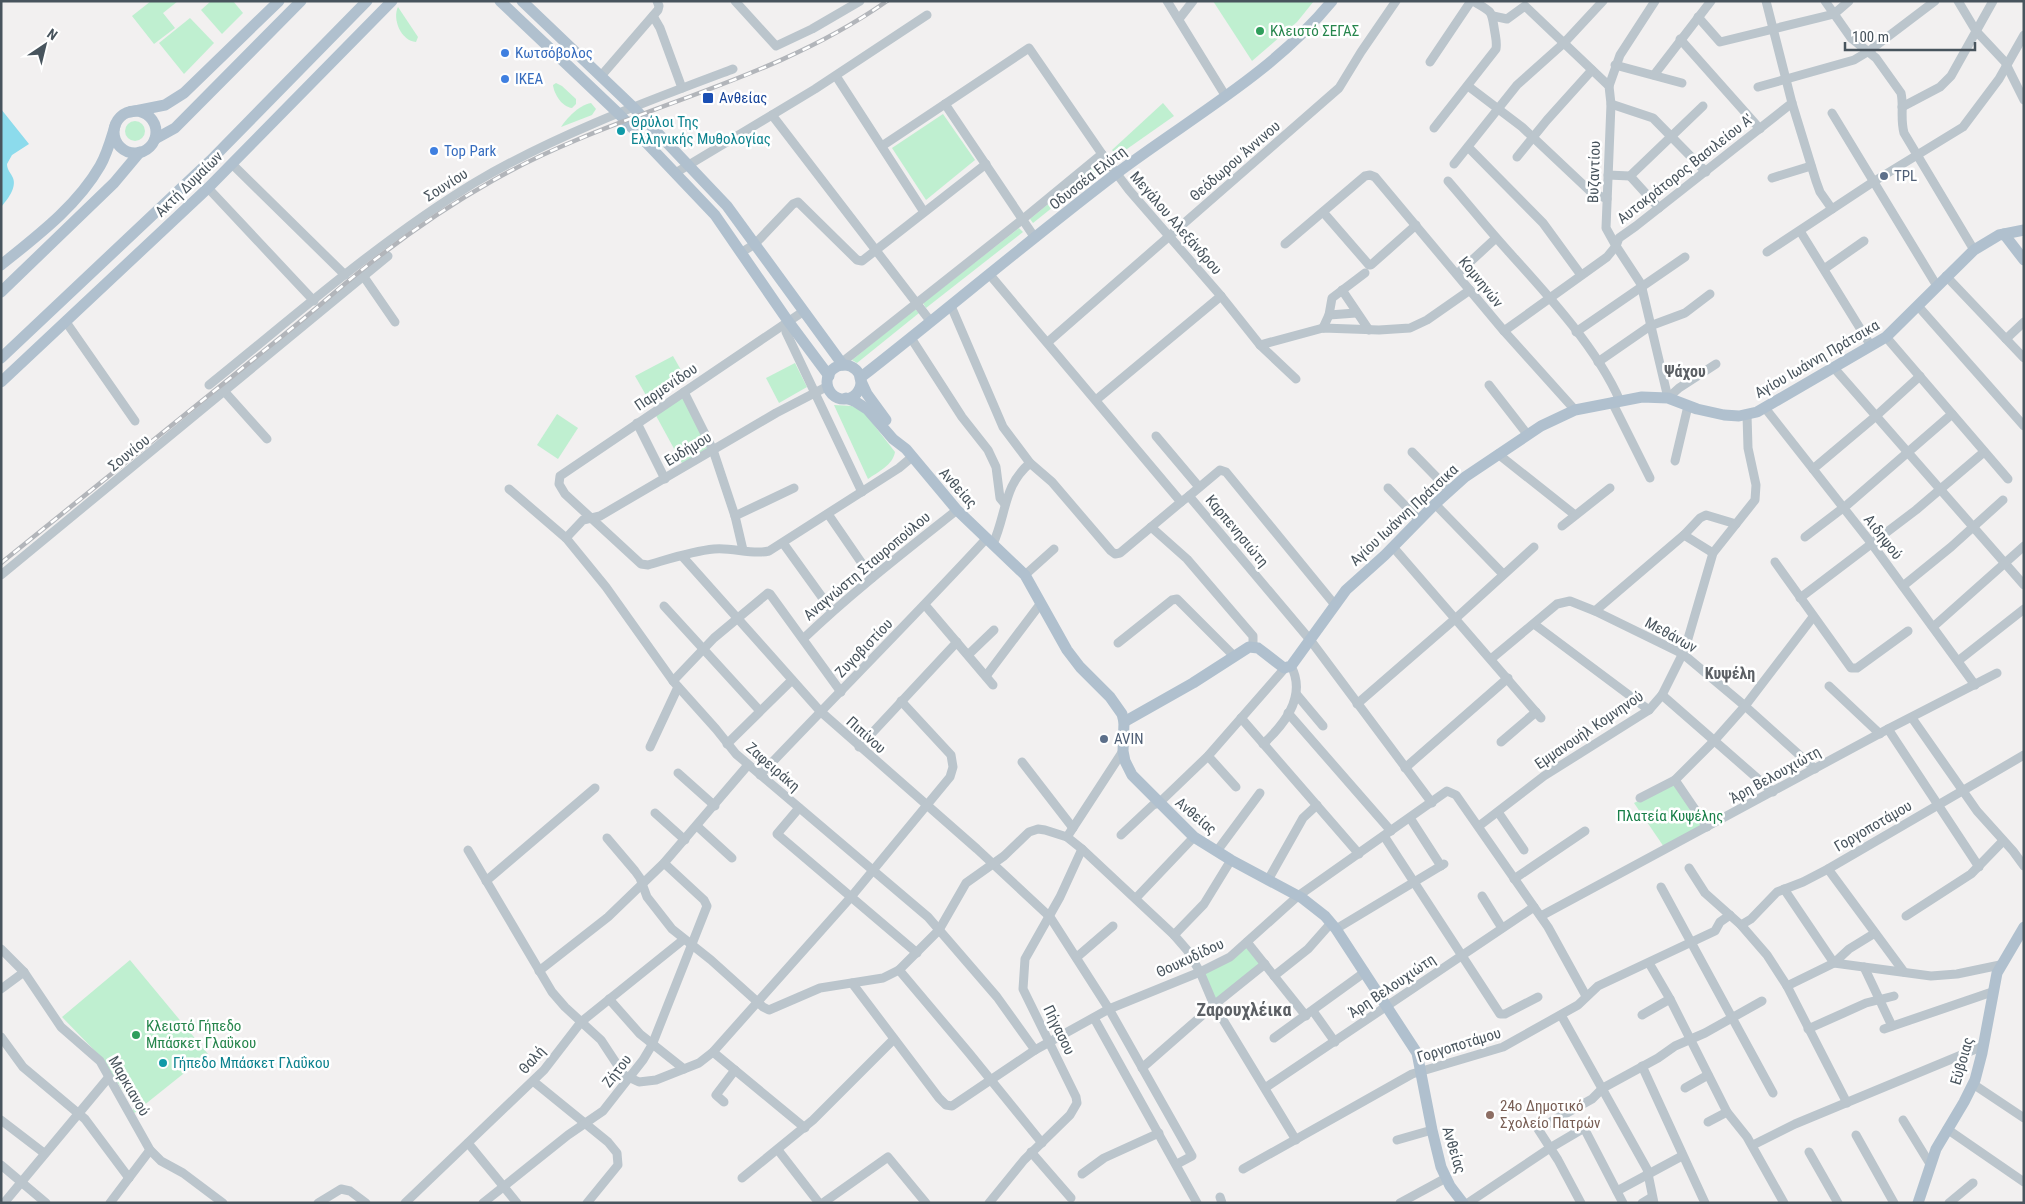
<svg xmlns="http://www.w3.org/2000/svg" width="2025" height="1204" font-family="'Roboto Condensed',sans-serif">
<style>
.green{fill:#bfefd0}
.water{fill:#8cdbec}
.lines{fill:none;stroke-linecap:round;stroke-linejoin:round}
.minor{stroke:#bbc5cc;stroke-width:9}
.major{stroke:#b0c0ce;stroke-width:11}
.rail-casing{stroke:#b2b5ba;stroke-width:4.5}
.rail{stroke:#fff;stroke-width:2.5;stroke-dasharray:8;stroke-linecap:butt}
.leisure-dot{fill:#2e9e5b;stroke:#fff;stroke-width:2}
.shop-dot{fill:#3f7fe0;stroke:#fff;stroke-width:2}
.transit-dot{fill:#1a4fb4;stroke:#fff;stroke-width:2}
.culture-dot{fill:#0f9aa8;stroke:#fff;stroke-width:2}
.service-dot{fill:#5c6f8a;stroke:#fff;stroke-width:2}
.education-dot{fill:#8d6e63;stroke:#fff;stroke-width:2}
.labels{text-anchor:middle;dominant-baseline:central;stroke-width:5;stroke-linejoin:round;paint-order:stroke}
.leisure-label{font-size:15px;fill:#27864d;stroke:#fff;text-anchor:start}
.shop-label{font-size:15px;fill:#366cbe;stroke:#fff;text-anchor:start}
.transit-label{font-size:15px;fill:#164399;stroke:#fff;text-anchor:start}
.culture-label{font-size:15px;fill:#0d838f;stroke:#fff;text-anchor:start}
.street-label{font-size:15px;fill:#48545d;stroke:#fff}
.service-label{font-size:15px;fill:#4e5e75;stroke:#fff;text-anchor:start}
.park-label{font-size:15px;fill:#187f48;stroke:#fff}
.education-label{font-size:15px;fill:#785e54;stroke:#fff;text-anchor:start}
.neighbourhood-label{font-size:16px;font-weight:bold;fill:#5c6065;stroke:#fff}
.quarter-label{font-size:18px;font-weight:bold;fill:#5c6065;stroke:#fff}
</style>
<rect width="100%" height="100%" fill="#f2f0f0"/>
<!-- green -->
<g class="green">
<path d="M151 1H178L163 13 175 28 154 44 132 16Z"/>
<path d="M211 1H233L243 13 222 34 201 10Z"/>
<path d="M1213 1H1314L1297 22 1252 61Z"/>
<path d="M398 7 418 37 416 42C401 41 392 19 398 7Z"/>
<path d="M190 18 214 43 184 74 159 43Z"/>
<path d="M556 83 562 86 576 99V104L572 108C562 107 554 94 553 85Z"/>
<path d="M591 103 596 109 592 115 561 127C566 119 579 105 591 103Z"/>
<path d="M1163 103 1174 116 1117 156 1112 150Z"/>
<path d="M943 114 975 160 926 200 892 148Z"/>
<circle cx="135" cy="131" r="10"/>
<path d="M1099 162 1103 167 1033 223 1030 219Z"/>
<path d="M1019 228 1023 232 926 308 923 303Z"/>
<path d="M915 309 919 313 857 363 852 360Z"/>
<path d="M673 356 685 377 647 397 635 376Z"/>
<path d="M795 363 807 387 779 403 766 378Z"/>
<path d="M684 392 713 450 684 467 654 412Z"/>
<path d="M834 405 852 406 863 411 895 452C893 465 878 472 868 479Z"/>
<path d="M557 414 578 428 558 459 537 445Z"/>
<path d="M1674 783 1704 826 1664 847 1634 803Z"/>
<path d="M1247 942 1265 964 1214 1005 1200 972Z"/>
<path d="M130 960 208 1054 133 1114V1105L97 1053 62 1017Z"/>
</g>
<!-- water -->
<path class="water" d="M1 109 29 144 12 155 7 164C7 170 11 173 13 178 17 188 7 200 1 207Z"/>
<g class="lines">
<!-- minor -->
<g class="minor">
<path d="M735 1 776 46 812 29 860 1"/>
<path d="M1167 1 1225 95"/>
<path d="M1766 1 1792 103 1816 181 1820 192 1832 209"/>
<path d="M1825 1 1851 38 1876 58 1901 93C1904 106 1900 118 1904 133L1974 250"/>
<path d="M1958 1 1976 31 2005 62 2024 100"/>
<path d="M653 16 660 28 682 88"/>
<path d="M1493 16 1507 19 1525 6 1609 86 1611 104 1606 228 1616 246 1641 284 1668 398"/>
<path d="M1698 17 1720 42 1834 14 1849 1"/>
<path d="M1179 19 1193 1"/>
<path d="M1680 39 1760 129"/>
<path d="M1430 62 1471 1"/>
<path d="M1615 65 1682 83"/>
<path d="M1654 75 1711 1"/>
<path d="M601 76 658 10 659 6 657 1"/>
<path d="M836 76 924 212"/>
<path d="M1468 86 1522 127 1591 192 1607 199"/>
<path d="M1609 86 1620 55 1655 1"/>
<path d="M1758 87 1854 60 1869 51 1935 1"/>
<path d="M945 104 1035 238"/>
<path d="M1611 104 1653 118 1706 172"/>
<path d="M1902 107 1940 87 1951 76 1993 1"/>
<path d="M1832 113 1937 286"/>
<path d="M772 115 931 322"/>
<path d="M1434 128 1496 49C1497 43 1496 39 1495 33 1491 10 1494 13 1473 1"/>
<path d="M882 146 1029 48 1102 154 1129 190 1221 296 1260 345 1296 379"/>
<path d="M1468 147 1543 223 1581 275"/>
<path d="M1517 157 1547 120 1592 70"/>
<path d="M232 164 345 275"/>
<path d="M1454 164 1517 85 1564 43 1603 1"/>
<path d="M677 172 815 89 927 15"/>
<path d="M1608 175 1630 176 1703 106"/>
<path d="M1630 176 1659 208"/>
<path d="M1772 178 1811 166"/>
<path d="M1448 181C1468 204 1487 228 1508 251 1546 293 1597 348 1620 401"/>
<path d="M208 188 314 301"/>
<path d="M1323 212 1369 265H1371L1416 225"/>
<path d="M1800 231 1871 346"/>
<path d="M1285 244 1365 176 1370 175 1375 177 1504 331 1575 410"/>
<path d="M742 252 755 244 793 204 798 202 857 260 862 261 986 164"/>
<path d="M1767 252 1873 182 1963 127 1999 79 2024 35"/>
<path d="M1824 269 1864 241"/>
<path d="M1457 274 1496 238"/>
<path d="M990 275 1181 502 1189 496 1311 641 1432 803"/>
<path d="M1946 276 2024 358"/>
<path d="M364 277 395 322"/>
<path d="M1342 290 1369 330"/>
<path d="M951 306 1003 427 1030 463 1052 482 1111 551 1115 554 1120 553 1181 502"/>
<path d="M1918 306 2024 426"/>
<path d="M804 311 560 476 559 484 565 494 641 564 648 565C669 559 692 551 714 549 732 547 752 555 769 551L899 468 912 457"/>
<path d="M1329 315 1356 313"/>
<path d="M788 321 786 332 862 492"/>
<path d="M66 322 135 421"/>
<path d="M1323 328 1329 315 1332 298 1365 273"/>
<path d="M1504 331 1607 257 1616 246 1619 238 1636 226 1792 103"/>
<path d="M1576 332 1685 257"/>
<path d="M1886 337 2008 479"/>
<path d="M911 338 962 417 988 450 996 467 1000 498 1005 504"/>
<path d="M2006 339 2024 322"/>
<path d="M1048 342 1339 88 1361 52 1396 1"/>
<path d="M1260 345 1323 328 1379 330 1410 328 1427 320 1470 290"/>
<path d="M1598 362 1650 326 1685 313 1710 294"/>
<path d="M841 363 1023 219 1102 154"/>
<path d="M1834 368 2024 585"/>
<path d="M209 385C296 315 379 241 474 183 555 135 645 102 733 69"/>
<path d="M1489 385 1527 434"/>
<path d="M224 391 267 439"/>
<path d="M684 392 713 450 735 516 743 550"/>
<path d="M1668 398 1679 388 1716 364"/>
<path d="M1096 400 1221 296"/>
<path d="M1612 402 1650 478"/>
<path d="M1765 408 1872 544 1975 685"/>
<path d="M637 423 665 479"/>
<path d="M1156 436 1199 487"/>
<path d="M1412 452 1449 490"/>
<path d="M1498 454 1575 515"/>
<path d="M1675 461 1688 406"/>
<path d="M1813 469 1876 416 1920 376"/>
<path d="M1388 488 1419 520"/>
<path d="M509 489 566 538 606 587 673 681 716 729 736 754 928 917 997 997 1035 1050"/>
<path d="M1189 496 1220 470 1226 472 1335 605"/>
<path d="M1435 504 1503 574"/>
<path d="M828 514 872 578"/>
<path d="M735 516 794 488"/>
<path d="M1562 526 1610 488"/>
<path d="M1151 527 1187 559 1253 636V646"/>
<path d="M1684 535 1713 553"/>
<path d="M1805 537 1847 505 1952 414"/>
<path d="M566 538 583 520 600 516 776 413 828 386"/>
<path d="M783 543 832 611"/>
<path d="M993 544C1007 513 1003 486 1030 463"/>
<path d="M1393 547 1541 718"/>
<path d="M682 556 820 711 977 849 1050 917 1109 1009 1192 1156 1177 1164"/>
<path d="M1775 562 1851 668H1857L1908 631"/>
<path d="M1 575 388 256"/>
<path d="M1025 575 1054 549"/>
<path d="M1903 586 1951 547 2003 500"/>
<path d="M1800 598 1916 510 1984 452"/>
<path d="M925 605 993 685"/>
<path d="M664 606 760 711"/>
<path d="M1595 611 1684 535 1700 518 1706 515 1736 524"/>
<path d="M1534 624 1649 710"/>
<path d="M1933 627 2024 546"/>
<path d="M803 639C851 593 904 552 957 510"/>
<path d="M1118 643 1172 600 1177 599 1234 656"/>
<path d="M968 655 994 630"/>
<path d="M1491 659 1557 604 1570 601 1595 611 1683 654 1745 706 1815 769"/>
<path d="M1958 661 2024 609"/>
<path d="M986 676 1041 603"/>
<path d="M673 681 714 638 768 593 770 594 841 692"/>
<path d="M1829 686 1880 734"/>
<path d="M1297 695 1323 726"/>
<path d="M1662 695 1773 792"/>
<path d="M1357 704 1455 619 1534 547"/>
<path d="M1288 713 1391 831"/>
<path d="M1241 718 1359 854"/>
<path d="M1912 718 1977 811 2013 851 2024 866"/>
<path d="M1888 729 1979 867"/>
<path d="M1501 742 1536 712"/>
<path d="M727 744 792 680"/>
<path d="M1263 744C1285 724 1307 696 1291 666"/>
<path d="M650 747 678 687"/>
<path d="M859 747 957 642"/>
<path d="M1208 756 1236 787"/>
<path d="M1022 762 1073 828"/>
<path d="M1405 768 1508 678"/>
<path d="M678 773 715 806"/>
<path d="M760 775C835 696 912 619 986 539"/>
<path d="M1675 780 1707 827"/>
<path d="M1640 798 1675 780 1714 741 1745 706 1813 617"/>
<path d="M799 808 777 834 917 953"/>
<path d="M1498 812 1524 850"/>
<path d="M655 813 685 840"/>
<path d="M1410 818 1441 866"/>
<path d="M697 826 732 858"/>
<path d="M1479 826 1544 776 1649 710 1662 695 1685 649 1713 553 1755 500 1756 485 1748 448 1747 415"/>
<path d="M1121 835 1153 805 1159 803 1208 756 1285 668"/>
<path d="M1384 836 1500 1014H1505L1538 997"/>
<path d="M1067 837 1123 751"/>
<path d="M607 838 635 871 640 878 647 897 672 929 711 960 763 1007 769 1010 820 988 883 978 899 970 939 930 966 883 1004 856 1029 832 1038 829 1045 830 1067 837 1082 849 1174 935 1187 950 1200 972 1214 1005 1296 1140"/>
<path d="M468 850 552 992 565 1007 601 1040 624 1075 639 1082 656 1080 699 1063 713 1052 851 897 950 777 953 767 951 755 901 701"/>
<path d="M1217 851 1260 793"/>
<path d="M1689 868 1705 893 1741 925 1767 955 1787 986 1847 1103"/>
<path d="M1828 869 1904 972"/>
<path d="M1514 879 1585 831"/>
<path d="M1268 880 1303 818 1317 805"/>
<path d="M486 881 595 788"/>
<path d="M1661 887 1773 1093"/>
<path d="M1784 889 1834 963 1931 976 1957 974 2000 965"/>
<path d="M1482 896 1502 928"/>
<path d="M1136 898 1194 837"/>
<path d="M1541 916 1888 729 1997 673"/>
<path d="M1906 916 1971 874 2003 841"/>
<path d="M1741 925 1751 919 1777 892 1803 882 1828 869 2024 755"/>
<path d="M1336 929 1444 864"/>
<path d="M1174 935 1204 904 1231 860"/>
<path d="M1247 942 1306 1016"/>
<path d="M1 949 24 972 61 1027 100 1061 150 1150 161 1161 183 1173 223 1203"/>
<path d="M1077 957 1113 926"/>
<path d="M1649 963 1670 999 1727 1112 1747 1137 1784 1203"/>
<path d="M1864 967 1892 1026"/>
<path d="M899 970 969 1053 1042 1143"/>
<path d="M539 971 608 917 664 863 748 765"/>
<path d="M1274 976 1308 949 1331 923"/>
<path d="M852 983 939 1098 946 1105 952 1106 1035 1050 1109 1009 1200 972 1230 957 1298 896 1447 791 1456 795 1548 927 1586 996"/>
<path d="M1787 986 1834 963 1849 949 1875 933"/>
<path d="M1 989 24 972"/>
<path d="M609 999 640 1034 684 1069"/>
<path d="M1313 1011 1335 1042"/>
<path d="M1561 1015 1647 1169 1654 1203"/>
<path d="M1642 1015 1670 999"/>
<path d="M1094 1018 1197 1203"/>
<path d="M1808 1029 1866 1003 1894 996"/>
<path d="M1884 1029 1992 992"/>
<path d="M1 1037 23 1067 85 1119 129 1178"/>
<path d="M1274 1038 1365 972"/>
<path d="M713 1052 805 1128"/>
<path d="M1642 1066 1705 1203"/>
<path d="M1142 1068 1214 1005 1265 964"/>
<path d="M533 1081 608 1142 617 1153 618 1165 587 1203"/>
<path d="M1973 1084 2024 1118"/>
<path d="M1265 1088 1534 907"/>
<path d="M1685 1088 1708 1075"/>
<path d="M724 1102 716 1095 735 1070"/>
<path d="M1 1120 44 1153"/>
<path d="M1903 1120 1930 1164"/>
<path d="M1708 1122 1727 1112"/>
<path d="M1947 1129 2024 1182"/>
<path d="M1856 1135 1894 1203"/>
<path d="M1397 1140 1432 1130"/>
<path d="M468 1143 517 1203"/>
<path d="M1753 1145 1795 1124 1983 1046"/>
<path d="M778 1150 819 1203"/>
<path d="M1031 1152 1071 1198"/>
<path d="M1809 1152 1838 1203"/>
<path d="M1 1165 46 1203"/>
<path d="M1243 1169 1412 1074 1503 1047 1578 1005 1598 986 1715 931 1720 922 1730 915"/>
<path d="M1082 1174 1104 1158 1159 1133"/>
<path d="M742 1178 813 1120 894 1039"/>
<path d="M1617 1191 1682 1156"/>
<path d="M1220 1197 1222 1203"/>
<path d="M4 1203 109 1077"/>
<path d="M110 1203 150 1150"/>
<path d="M318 1203 341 1189 350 1191 366 1203"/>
<path d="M405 1203 544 1070 581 1022 683 940"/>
<path d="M483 1203 568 1135 603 1111 643 1060 652 1045 707 906 704 900 664 863"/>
<path d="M823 1203 888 1157 926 1203"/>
<path d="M989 1203 1024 1160 1070 1115 1077 1103 1076 1097 1023 989 1025 959 1060 897 1082 849"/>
<path d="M1400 1203 1446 1178"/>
<path d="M1468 1203 1550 1148 1584 1128 1623 1203"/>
<path d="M1581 1203 1558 1160 1538 1129 1592 1099 1603 1088 1658 1058 1675 1046 1705 1033 1762 1001"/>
<path d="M1642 1203 1652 1197"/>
<path d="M1949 1203 1973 1183"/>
</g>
<!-- major -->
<g class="major">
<path d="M500 1 619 114 715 215 788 321 829 376"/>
<path d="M522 1 633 107 727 206 843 365"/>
<circle cx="135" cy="132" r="21"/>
<path d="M130 112 165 105 184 93 279 1"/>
<path d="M155 139 175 128 301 1"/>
<path d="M2004 234 2024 260"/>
<path d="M1 265C37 236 77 206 100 166 107 154 111 139 115 126"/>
<path d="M1 292 114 183 140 152"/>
<path d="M1 358 211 160 367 1"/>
<circle cx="844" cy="382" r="17"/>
<path d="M860 378C946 311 1030 239 1117 173 1190 118 1273 73 1332 1"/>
<path d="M861 381 867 394 886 420"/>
<path d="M1 382 208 188 392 1"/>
<path d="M846 398 856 402 867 409 893 439 906 449 957 510 1025 575 1067 650 1080 667 1110 697 1122 714 1124 722 1123 751 1125 761 1132 775 1194 837 1231 860 1302 898 1325 916 1336 929 1417 1053 1432 1130 1441 1167 1450 1186 1463 1203"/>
<path d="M1124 722 1193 683 1249 647 1258 648 1284 668 1291 666 1346 590 1385 555 1435 504 1465 477 1541 426 1575 410 1642 397 1668 398 1697 409 1724 415 1739 416 1757 412 1886 337 1974 250 1999 235 2024 230"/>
<path d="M1918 1203 1936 1149 1964 1102 1975 1080 1982 1053 1997 973 2024 927"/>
</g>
<!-- rail casing -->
<g class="rail-casing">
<path id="rail" d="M1 563C98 485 194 407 291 329 321 305 350 278 381 255 416 228 453 203 492 181 618 109 767 86 887 1"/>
</g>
<!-- rail -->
<use href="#rail" class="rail"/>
</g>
<!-- markers -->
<g class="leisure-dot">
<circle cx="1260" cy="31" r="5"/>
<circle cx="136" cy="1035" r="5"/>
</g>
<g class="shop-dot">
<circle cx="505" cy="53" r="5"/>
<circle cx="505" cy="79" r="5"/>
<circle cx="434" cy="151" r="5"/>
</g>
<rect class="transit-dot" x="702" y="92" width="12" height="12" rx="2.5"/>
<g class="culture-dot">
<circle cx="621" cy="131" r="5"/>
<circle cx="163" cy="1063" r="5"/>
</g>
<g class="service-dot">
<circle cx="1884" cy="176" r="5"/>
<circle cx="1104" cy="739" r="5"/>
</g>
<circle class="education-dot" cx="1490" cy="1115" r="5"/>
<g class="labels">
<!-- leisure labels -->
<g class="leisure-label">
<text x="1270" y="31">Κλειστό ΣΕΓΑΣ</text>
<text x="146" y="1026">Κλειστό Γήπεδο<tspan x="146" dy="17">Μπάσκετ Γλαΰκου</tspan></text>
</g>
<!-- shop labels -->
<g class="shop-label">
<text x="515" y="53">Κωτσόβολος</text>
<text x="515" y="79">IKEA</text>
<text x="444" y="151">Top Park</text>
</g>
<!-- transit labels -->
<g class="transit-label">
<text x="719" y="98">Ανθείας</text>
</g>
<!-- culture labels -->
<g class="culture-label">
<text x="631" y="122">Θρύλοι Της<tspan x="631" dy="17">Ελληνικής Μυθολογίας</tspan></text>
<text x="173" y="1063">Γήπεδο Μπάσκετ Γλαΰκου</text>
</g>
<!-- street labels -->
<g class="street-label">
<text transform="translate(1235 161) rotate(-41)">Θεόδωρου Άννινου</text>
<text transform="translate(1685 169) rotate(-38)">Αυτοκράτορος Βασιλείου A'</text>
<text transform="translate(1594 172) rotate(-88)">Βυζαντίου</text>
<text transform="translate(1088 178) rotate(-38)">Οδυσσέα Ελύτη</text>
<text transform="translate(189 184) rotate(-44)">Ακτή Δυμαίων</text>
<text transform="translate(446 185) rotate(-32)">Σουνίου</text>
<text transform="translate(1176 223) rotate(49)">Μεγάλου Αλεξάνδρου</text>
<text transform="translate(1481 282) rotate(51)">Κομνηνών</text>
<text transform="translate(1817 359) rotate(-30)">Αγίου Ιωάννη Πράτσικα</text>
<text transform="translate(666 387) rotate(-34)">Παρμενίδου</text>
<text transform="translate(688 449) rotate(-31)">Ευδήμου</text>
<text transform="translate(129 453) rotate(-39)">Σουνίου</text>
<text transform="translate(958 488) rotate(48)">Ανθείας</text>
<text transform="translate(1404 515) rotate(-43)">Αγίου Ιωάννη Πράτσικα</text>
<text transform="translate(1237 531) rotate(50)">Καρπενησιώτη</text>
<text transform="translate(1883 537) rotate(52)">Αιδηψού</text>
<text transform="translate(867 566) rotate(-40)">Αναγνώστη Σταυροπούλου</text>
<text transform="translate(1671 635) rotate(29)">Μεθάνων</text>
<text transform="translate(864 648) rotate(-46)">Ζυγοβιστίου</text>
<text transform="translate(1589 730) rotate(-34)">Εμμανουήλ Κομνηνού</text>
<text transform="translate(866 735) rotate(42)">Πιπίνου</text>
<text transform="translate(773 767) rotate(41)">Ζαφειράκη</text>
<text transform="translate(1775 775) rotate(-29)">Άρη Βελουχιώτη</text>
<text transform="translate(1196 816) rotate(40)">Ανθείας</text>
<text transform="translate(1873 826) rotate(-30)">Γοργοποτάμου</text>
<text transform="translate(1190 958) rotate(-25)">Θουκυδίδου</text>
<text transform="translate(1392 986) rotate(-34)">Άρη Βελουχιώτη</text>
<text transform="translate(1059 1030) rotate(64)">Πήγασου</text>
<text transform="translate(1459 1045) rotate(-17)">Γοργοποτάμου</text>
<text transform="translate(532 1060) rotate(-48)">Θαλή</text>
<text transform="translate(1962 1061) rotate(-74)">Εύβοιας</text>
<text transform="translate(617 1071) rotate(-52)">Ζήτου</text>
<text transform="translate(129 1086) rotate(60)">Μαρκιανού</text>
<text transform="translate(1454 1150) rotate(73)">Ανθείας</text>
</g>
<!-- service labels -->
<g class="service-label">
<text x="1894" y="176">TPL</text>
<text x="1114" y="739">AVIN</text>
</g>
<!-- park labels -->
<g class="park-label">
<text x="1670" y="816">Πλατεία Κυψέλης</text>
</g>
<!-- education labels -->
<g class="education-label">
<text x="1500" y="1106">24ο Δημοτικό<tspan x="1500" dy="17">Σχολείο Πατρών</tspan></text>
</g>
<!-- neighbourhood labels -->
<g class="neighbourhood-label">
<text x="1685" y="371">Ψάχου</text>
<text x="1730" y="673">Κυψέλη</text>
</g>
<!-- quarter labels -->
<g class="quarter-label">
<text x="1244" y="1009">Ζαρουχλέικα</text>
</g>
</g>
<!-- border -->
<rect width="2025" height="1204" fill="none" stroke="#48545d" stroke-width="5"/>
<!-- north arrow -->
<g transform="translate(45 45) rotate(35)" stroke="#ffffff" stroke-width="4" paint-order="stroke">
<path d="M0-4L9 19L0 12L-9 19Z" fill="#48545d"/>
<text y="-8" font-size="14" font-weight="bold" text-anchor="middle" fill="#48545d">N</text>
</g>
<!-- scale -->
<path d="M1845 42v8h130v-8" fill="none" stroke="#48545d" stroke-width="2.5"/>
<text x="1852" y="42" font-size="15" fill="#48545d" stroke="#ffffff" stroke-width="4" paint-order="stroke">100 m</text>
</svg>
